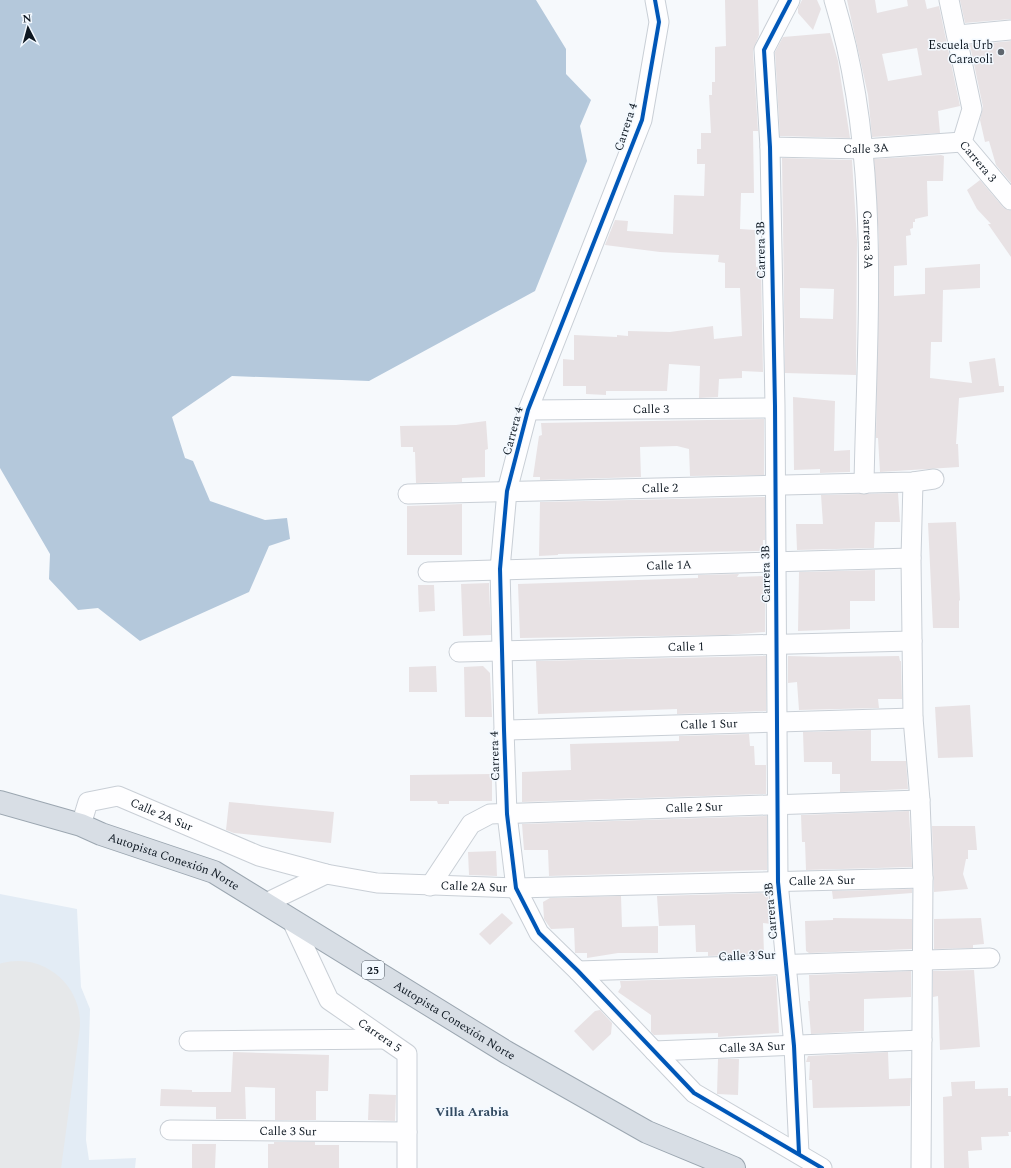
<svg xmlns="http://www.w3.org/2000/svg" width="1011" height="1168" font-family="Spectral,serif">
<style>
.built{fill:#e3ecf5}
.water{fill:#b4c8db}
.lines{fill:none;stroke-linecap:round;stroke-linejoin:round}
.runway{stroke:#e6e8ea;stroke-width:124}
.building{fill:#e8e2e4;fill-rule:evenodd}
.minor-casing{stroke:#c9cfd6;stroke-width:21}
.trunk-casing{stroke:#9ba6b0;stroke-width:24}
.minor{stroke:#fefeff;stroke-width:19}
.trunk{stroke:#d8dee5;stroke-width:22}
.cycleway-casing{stroke:#f3f9ff;stroke-width:6}
.cycleway{stroke:#0057b8;stroke-width:4}
.poi-dot{fill:#5f666e;stroke:#f3f9ff;stroke-width:1.5}
.labels{text-anchor:middle;dominant-baseline:central;stroke-width:3;stroke-linejoin:round;paint-order:stroke}
.shield{fill:#f3f9ff;stroke:#525b64;stroke-width:1}
.shield-label{font-size:11px;font-weight:bold;fill:#0d1721}
.poi-label{font-size:12px;fill:#0d1721;stroke:#f3f9ff;text-anchor:end}
.street-label{font-size:12px;fill:#0d1721;stroke:#f3f9ff}
.neighbourhood-label{font-size:13px;font-weight:bold;fill:#324a61;stroke:#f3f9ff}
</style>
<rect width="100%" height="100%" fill="#f6f9fc"/>
<!-- built -->
<path class="built" d="M0 894 77 909 81 987 90 1009 86 1140 89 1160 136 1158 135 1168H0Z"/>
<!-- water -->
<path class="water" d="M0 0H536L566 49V74L591 100 580 126 587 161 535 291 369 381 232 376 172 417 185 458 193 461 210 501 265 520 287 518 290 539 269 546 249 592 140 641 98 608 78 610 49 579 50 554 0 468Z"/>
<g class="lines">
<!-- runway -->
<path class="runway" d="M0 1157 18 1023"/>
</g>
<!-- building -->
<g class="building">
<path d="M725 0H758L759 35 753 51 758 131H753L754 193H741L740 229 755 230 756 267 761 266 763 372 742 371V378L719 379 718 397 699 398 700 366 669 364 667 391H606V395L586 394V386H563V359L574 360V335L617 337V335L628 336V331L670 332 713 326 714 339 742 336 740 288H725V263L718 262 719 255 660 252 605 245 615 220 628 221 627 231 673 234 674 195 704 196 705 164H697V149H701V133H711L709 95H712V82H715V47L726 46Z"/>
<path d="M802 0H817L821 9 813 30 798 13V8Z"/>
<path d="M847 0H875L877 13 908 6 907 0H925L927 9 939 6 960 106 938 111 940 133 872 137 868 95ZM917 48 922 75 888 81 882 54Z"/>
<path d="M960 0H1011V19L965 23Z"/>
<path d="M830 33 838 61 850 138 780 136 775 52 783 37Z"/>
<path d="M1011 41V183L996 165 989 141 985 142 980 120 983 107 970 45Z"/>
<path d="M941 155 944 156 943 181H927L928 216 915 219V222H913V228L910 229 911 235 906 236 907 265 894 266V296L925 294V268L980 264V288L943 290 942 342H931L930 378 972 383 969 362 995 358 999 386H1004V392L959 398 956 444H958L959 467 880 472 878 438H876L879 240 874 159Z"/>
<path d="M782 158 852 160 857 240 856 375 785 373ZM800 288 834 289 833 319 800 318Z"/>
<path d="M980 180 1003 207 1011 211V257L988 224H991L977 209 967 190Z"/>
<path d="M793 397 835 401 834 451 850 450V472L820 473V469L794 470Z"/>
<path d="M764 419V475L690 476 689 449 677 446 640 447 641 477 540 480V477H533L539 436 542 435 541 423Z"/>
<path d="M486 421 488 449 485 450V477L462 478V482L416 483 415 452H413V447H401L400 426 456 425Z"/>
<path d="M898 493 900 522H875L874 548 797 550 796 524H823L821 495Z"/>
<path d="M765 497V540H763V548L759 551 558 554V555L539 556 540 502Z"/>
<path d="M462 504V555H407V506Z"/>
<path d="M956 522 960 600 959 601V628H933L928 523Z"/>
<path d="M875 570V601H850V629L798 631 799 572Z"/>
<path d="M739 574 737 577 765 576V632L726 635 520 638 518 584 698 578V575Z"/>
<path d="M489 583 491 635 463 636 461 584Z"/>
<path d="M418 585H434L435 611 419 612Z"/>
<path d="M766 656V711L677 714V709L538 714 536 661Z"/>
<path d="M788 656 828 657 899 656 900 661H901L902 699H878L879 708 799 710 797 682 788 683Z"/>
<path d="M436 666 437 692H409V667Z"/>
<path d="M483 666 490 673 492 717H465L464 667Z"/>
<path d="M970 705 973 757 938 758 935 707Z"/>
<path d="M871 730V761H906L908 789 840 792V774H832V762H804L803 732Z"/>
<path d="M749 734 750 746H754L755 765H766V794L522 802V772L571 770 570 744 679 741V736Z"/>
<path d="M492 774V801H449V804H438L437 801H410V775Z"/>
<path d="M229 802 334 812 331 843 234 833 226 830Z"/>
<path d="M909 811 912 867 806 870 805 842H802L801 815Z"/>
<path d="M767 816V870L549 876 548 850H524L522 824Z"/>
<path d="M932 826H975L977 850H968V859H966L963 874 968 889 934 892Z"/>
<path d="M496 851 497 876 469 875 468 852Z"/>
<path d="M912 889V893L833 899 832 891Z"/>
<path d="M761 893 768 895 771 924 763 923 764 954 708 956V952H696L695 925 659 926 657 896Z"/>
<path d="M621 896 622 927 658 926V953H618L587 958V953H575L574 928 551 929 544 919 543 902 550 898Z"/>
<path d="M502 913 513 923 490 945 479 934Z"/>
<path d="M833 918 912 919V949L809 953 806 951 805 921 833 920Z"/>
<path d="M981 918 984 944 973 945V948L934 949V919Z"/>
<path d="M974 970 980 1047 940 1050 938 996 933 997V971Z"/>
<path d="M911 971V997L864 999V1031L811 1034 808 1001H810L809 975Z"/>
<path d="M776 976 779 1033 718 1037V1033L654 1035 651 1032V1015L618 992 621 987 620 981Z"/>
<path d="M600 1010 612 1023 611 1034 593 1051 574 1031 595 1011Z"/>
<path d="M233 1052 329 1055 328 1091H316V1120H275V1088L245 1087 246 1119H216V1107L160 1106 161 1089 192 1090V1092H231Z"/>
<path d="M888 1052 889 1079 911 1078 910 1106 813 1108 812 1080H809L810 1062H806L808 1056Z"/>
<path d="M718 1059H739L738 1095 717 1094Z"/>
<path d="M975 1081V1089L1008 1088V1096H1011V1132H1008L1009 1136 981 1137 982 1150 968 1151 969 1168H944L943 1097 952 1096 951 1082Z"/>
<path d="M369 1094 396 1095 395 1121 368 1120Z"/>
<path d="M274 1142H315V1145H339V1168H268V1144H274Z"/>
<path d="M192 1144H216L215 1168H192Z"/>
</g>
<g class="lines">
<!-- minor casing -->
<g class="minor-casing">
<g id="minor">
<path d="M655 0 659 22 642 120 528 410 507 491 500 569 504 730 507 814 516 888 539 933 578 971 694 1093 822 1168"/>
<path d="M790 0 764 50 770 147 775 406 778 882 794 1046 799 1153"/>
<path id="s1" d="M834 0C882 156 867 322 864 484"/>
<path id="s2" d="M949 0 972 109 962 142 1011 200"/>
<path d="M958 35 1011 30"/>
<path id="s3" d="M770 147 864 149 962 142"/>
<path id="s4" d="M528 410 774 408"/>
<path d="M913 482 911 558 913 718 920 800 923 878 921 1168"/>
<path id="s5" d="M408 494 913 482 934 479"/>
<path id="s6" d="M428 572 911 558"/>
<path id="s7" d="M459 652 912 641"/>
<path id="s8" d="M504 730 913 718"/>
<path id="s9" d="M81 825 88 802 118 796 259 856 326 874 377 883 516 888 923 878"/>
<path id="s10" d="M430 886 471 824 490 814 920 800"/>
<path d="M266 903 326 874"/>
<path id="s11" d="M292 921 329 1000 407 1054V1168"/>
<path d="M578 971 990 958"/>
<path d="M189 1041 385 1039"/>
<path id="s12" d="M654 1051 922 1040"/>
<path id="s13" d="M170 1130 407 1132"/>
</g>
</g>
<!-- trunk casing -->
<g class="trunk-casing">
<g id="trunk">
<path id="s14" d="M0 802 81 825 101 834 214 872 506 1052 647 1132 734 1168"/>
</g>
</g>
<!-- minor -->
<use href="#minor" class="minor"/>
<!-- trunk -->
<use href="#trunk" class="trunk"/>
<!-- cycleway casing -->
<g class="cycleway-casing">
<g id="cycleway">
<path d="M655 0 659 22 642 120 528 410 507 491 500 569 504 730 507 814 516 888 539 933 578 971 694 1093 822 1168"/>
<path d="M790 0 764 50 770 147 775 406 778 882 794 1046 799 1153"/>
</g>
</g>
<!-- cycleway -->
<use href="#cycleway" class="cycleway"/>
</g>
<!-- markers -->
<circle class="poi-dot" cx="1001" cy="52" r="4"/>
<g class="labels">
<!-- shield labels -->
<rect class="shield" x="362" y="961" width="22" height="18" rx="3"/>
<g class="shield-label">
<text x="373" y="970">25</text>
</g>
<!-- poi labels -->
<g class="poi-label">
<text x="993" y="45">Escuela Urb<tspan x="993" dy="14">Caracoli</tspan></text>
</g>
<!-- street labels -->
<g class="street-label">
<text transform="translate(626 127) rotate(-72)">Carrera 4</text>
<text stroke="none"><textPath href="#s3" startOffset="96">Calle 3A</textPath></text>
<text stroke="none"><textPath href="#s2" startOffset="171">Carrera 3</textPath></text>
<text stroke="none"><textPath href="#s1" startOffset="243">Carrera 3A</textPath></text>
<text transform="translate(761 250) rotate(-91)">Carrera 3B</text>
<text stroke="none"><textPath href="#s4" startOffset="123">Calle 3</textPath></text>
<text transform="translate(513 431) rotate(-75)">Carrera 4</text>
<text stroke="none"><textPath href="#s5" startOffset="252">Calle 2</textPath></text>
<text stroke="none"><textPath href="#s6" startOffset="241">Calle 1A</textPath></text>
<text transform="translate(766 574) rotate(-91)">Carrera 3B</text>
<text stroke="none"><textPath href="#s7" startOffset="227">Calle 1</textPath></text>
<text stroke="none"><textPath href="#s8" startOffset="205">Calle 1 Sur</textPath></text>
<text transform="translate(495 756) rotate(-92)">Carrera 4</text>
<text stroke="none"><textPath href="#s10" startOffset="300">Calle 2 Sur</textPath></text>
<text stroke="none"><textPath href="#s9" startOffset="102">Calle 2A Sur</textPath></text>
<text stroke="none"><textPath href="#s14" startOffset="184">Autopista Conexión Norte</textPath></text>
<text stroke="none"><textPath href="#s9" startOffset="774">Calle 2A Sur</textPath></text>
<text stroke="none"><textPath href="#s9" startOffset="426">Calle 2A Sur</textPath></text>
<text transform="translate(771 911) rotate(-95)">Carrera 3B</text>
<text transform="translate(747 956) rotate(-2)">Calle 3 Sur</text>
<text stroke="none"><textPath href="#s14" startOffset="508">Autopista Conexión Norte</textPath></text>
<text stroke="none"><textPath href="#s11" startOffset="149">Carrera 5</textPath></text>
<text stroke="none"><textPath href="#s12" startOffset="98">Calle 3A Sur</textPath></text>
<text stroke="none"><textPath href="#s13" startOffset="118">Calle 3 Sur</textPath></text>
</g>
<!-- neighbourhood labels -->
<g class="neighbourhood-label">
<text x="472" y="1112">Villa Arabia</text>
</g>
</g>
<!-- north arrow -->
<g transform="translate(28 28) rotate(354)" stroke="#f3f9ff" stroke-width="3" paint-order="stroke">
<path d="M0-3L7 15L0 10L-7 15Z" fill="#0d1721"/>
<text y="-6" font-size="11" font-weight="bold" text-anchor="middle" fill="#0d1721">N</text>
</g>
</svg>
